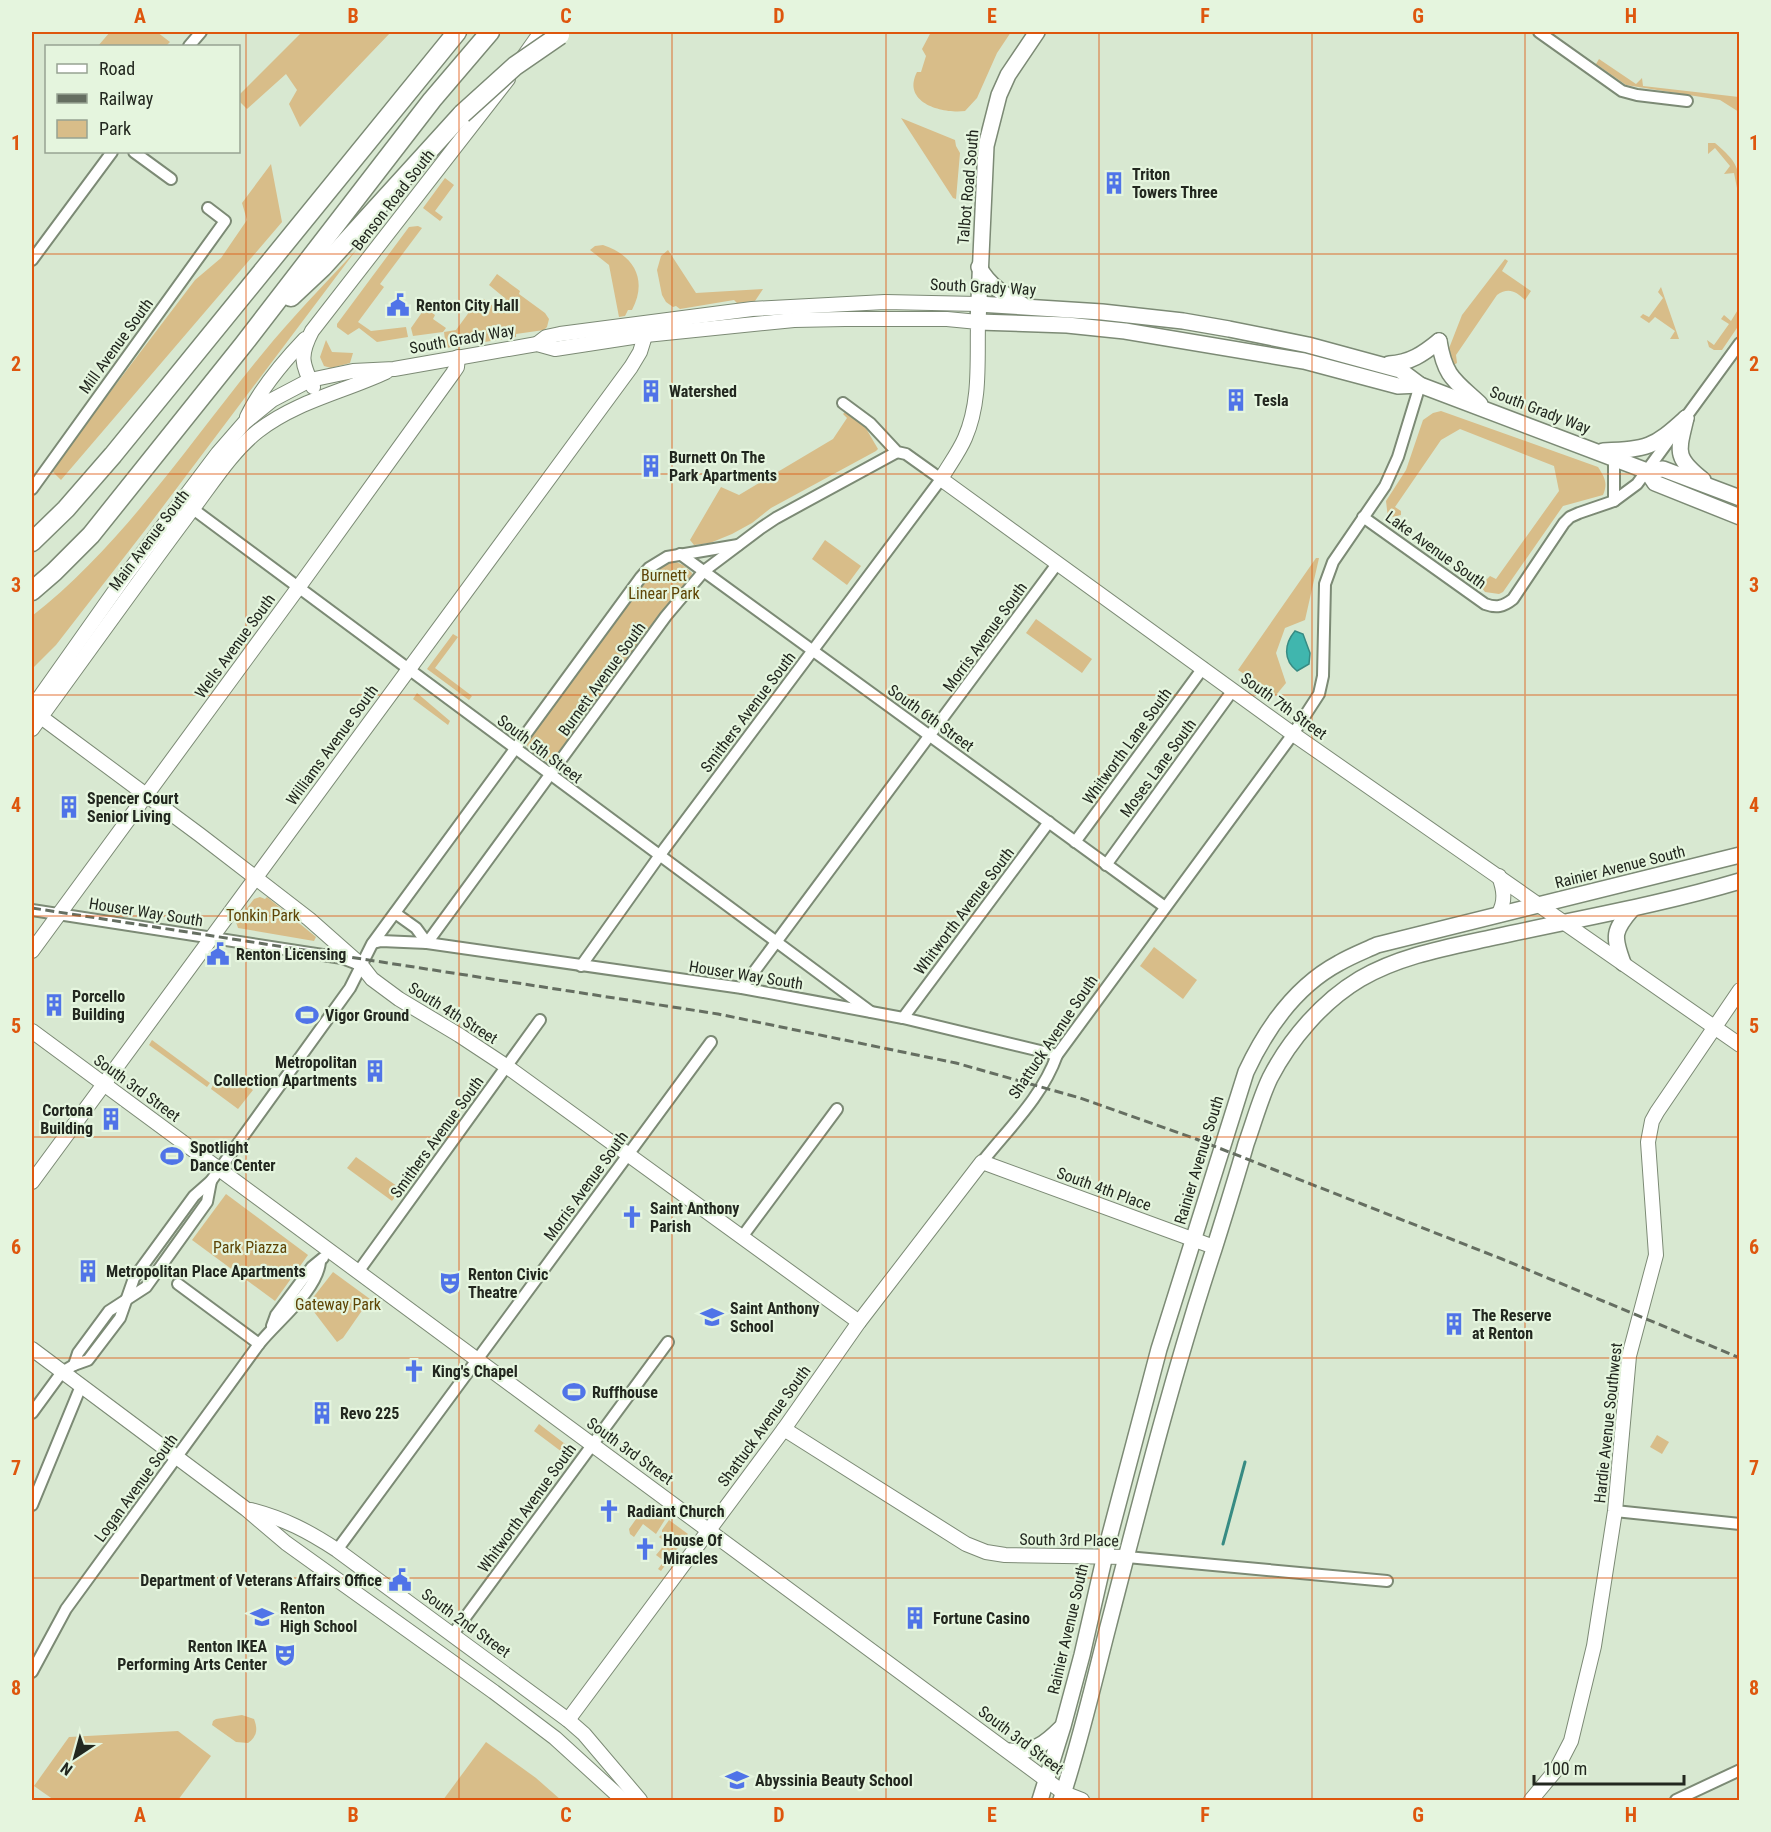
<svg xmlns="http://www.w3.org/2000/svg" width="1771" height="1832" font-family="'Roboto Condensed',sans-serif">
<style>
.green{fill:#d8bd89}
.water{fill:#40b6ae;stroke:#378b83;stroke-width:1.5}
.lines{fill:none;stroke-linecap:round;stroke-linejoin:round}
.stream{stroke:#378b83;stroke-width:3}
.street-casing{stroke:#7c8a75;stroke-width:14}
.secondary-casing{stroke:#7c8a75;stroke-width:16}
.primary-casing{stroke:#7c8a75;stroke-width:18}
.highway-casing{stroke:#7c8a75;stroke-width:21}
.street{stroke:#fff;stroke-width:10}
.secondary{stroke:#fff;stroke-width:14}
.primary{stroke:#fff;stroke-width:15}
.highway{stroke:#fff;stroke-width:18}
.rail{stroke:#656e61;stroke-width:3;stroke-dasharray:9 4.5;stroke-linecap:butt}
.highway-bridge-casing{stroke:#7c8a75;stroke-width:21;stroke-linecap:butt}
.highway-bridge{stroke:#fff;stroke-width:18}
.grid{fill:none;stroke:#de560d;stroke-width:1.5;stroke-opacity:0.55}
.labels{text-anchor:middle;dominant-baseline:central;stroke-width:4.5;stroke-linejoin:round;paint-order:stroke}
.poi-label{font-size:16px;font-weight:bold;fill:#22271f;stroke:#e5f5de;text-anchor:start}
.street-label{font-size:16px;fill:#22271f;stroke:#e5f5de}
.park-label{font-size:16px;fill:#5e4405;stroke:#e5f5de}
.neatline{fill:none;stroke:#de560d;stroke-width:2}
.grid-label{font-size:20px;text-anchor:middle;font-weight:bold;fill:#de560d}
</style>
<rect width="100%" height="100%" fill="#d8e8d1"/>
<!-- green -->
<g class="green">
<path d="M110 32H157L170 42 166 46H98Z"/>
<path d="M302 32H391L300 127 289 104 297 90 286 74 247 109 239 101 238 96Z"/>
<path d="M931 32H1011L997 53 977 98 965 111C943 114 901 103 917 72H921L926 56 922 49Z"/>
<path d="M1599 59 1636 84 1642 78 1643 86 1739 97V112L1720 100 1626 85 1596 64Z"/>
<path d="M901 118 955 140 956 146 960 153 956 199 953 198Z"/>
<path d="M1708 143H1715C1738 163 1740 167 1739 198L1734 173 1724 174 1730 166 1715 148 1708 154Z"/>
<path d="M271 164 282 222 61 480 51 470 195 280 221 258 247 220 242 203Z"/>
<path d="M445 178 454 185 435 211 443 217 440 221 423 208Z"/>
<path d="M418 226 422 228 380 284 384 287 358 322 371 331 406 327 408 337 377 342 359 328 348 335 337 327V324L409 227Z"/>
<path d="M603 245C634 255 648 280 632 310H628L625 316 619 317 609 265 590 250 595 246Z"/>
<path d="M357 249 146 529 56 645 32 669V616C121 547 191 441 263 353 292 317 326 283 357 249Z"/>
<path d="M668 250 696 293 763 289 755 301 737 303 734 300 680 309 676 306 673 307 666 302 662 295 657 270 661 256Z"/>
<path d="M1505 259 1508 261 1502 271 1531 291 1525 300C1516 291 1508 287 1497 295L1456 355 1457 363 1449 368 1446 356 1462 315Z"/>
<path d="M497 274 520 291 519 294 545 313 549 319 547 327 544 330 516 334V337L446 348 444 332 456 330 478 300 481 303 484 299 498 310 506 299 489 285Z"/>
<path d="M1661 287 1679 339H1670L1675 331 1655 317 1649 323 1640 317 1643 314 1649 317 1663 298 1658 292Z"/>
<path d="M425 308 435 315 433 319 446 328 443 332 413 336 411 328Z"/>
<path d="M1739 308V325L1722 350H1714L1709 347 1707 340 1714 345 1729 324 1721 319 1724 315 1731 321Z"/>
<path d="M326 340 332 352 353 353 350 363 331 368 324 366 320 357Z"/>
<path d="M1441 411 1598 467C1605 478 1608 483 1603 495L1563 506 1503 592 1499 594 1485 592 1482 588 1483 583 1490 576 1496 579 1559 491 1554 466 1460 429 1441 440 1395 507 1401 511V515L1388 518 1386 501 1406 470 1423 420 1433 413Z"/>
<path d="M845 412 864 425 878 449 876 451 771 508 752 523 732 534 710 543 694 545 690 540 721 487 739 495 833 439 847 418 843 414Z"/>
<path d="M825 540 861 566 847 585 812 559Z"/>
<path d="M1316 558H1319L1305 620 1285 628 1276 653 1286 683 1276 695 1238 670Z"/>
<path d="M671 560 683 565 692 573 690 583 660 614 554 759 550 762C539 759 529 753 526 742L652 570Z"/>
<path d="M1036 619 1092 659 1082 673 1026 633Z"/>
<path d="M453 634 458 637 435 668 472 696 469 700 427 669Z"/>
<path d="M417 693 450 721 448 725 413 699Z"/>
<path d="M260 897 265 899 267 897 316 937 314 941 238 928 236 922 254 899Z"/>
<path d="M1154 947 1197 980 1183 999 1140 966Z"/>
<path d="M152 1040 210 1083 207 1087 149 1045Z"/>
<path d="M241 1081 253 1090 238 1109 211 1089 213 1085Z"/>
<path d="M356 1157 401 1189 392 1201 347 1168Z"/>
<path d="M226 1194 308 1255 275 1301 192 1240Z"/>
<path d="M333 1272 370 1299 343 1338 337 1342 308 1304Z"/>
<path d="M539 1424 573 1450 566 1460 560 1455 562 1452 534 1431Z"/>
<path d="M1657 1435 1669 1442 1662 1454 1650 1447Z"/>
<path d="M646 1505 666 1518 656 1534 643 1524 634 1537 630 1534 629 1529Z"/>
<path d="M669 1520 688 1534 681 1543 662 1533V1530Z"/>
<path d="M661 1535 680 1545 661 1571 658 1569 664 1561 656 1555 666 1543 659 1537Z"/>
<path d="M242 1715 254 1719C258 1729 257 1737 248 1743L236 1742 212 1725 213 1721 216 1719Z"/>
<path d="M178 1731 211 1756 178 1800H54L34 1786 69 1737Z"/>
<path d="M486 1742 536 1778 561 1800H443Z"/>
</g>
<!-- water -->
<path class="water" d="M1295 631 1303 634 1310 653 1309 664 1297 671C1283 660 1284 644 1295 631Z"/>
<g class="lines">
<!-- stream -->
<path class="stream" d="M1223 1544 1245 1462"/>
<!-- street casing -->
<g class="street-casing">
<g id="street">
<path d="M1539 32 1622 91 1637 95 1687 101"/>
<path d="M189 46 201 32"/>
<path d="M134 152 171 179"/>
<path d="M32 260 112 152"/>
<path d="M32 489 225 221 208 208"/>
<path d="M1614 501V457"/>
<path d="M193 509 871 1012"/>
<path d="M1363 517 1485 604C1496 608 1503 607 1513 599L1564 523 1570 517 1579 513 1614 501 1637 484 1740 343"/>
<path d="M680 554 1165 907"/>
<path d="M1075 842 1203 668"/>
<path d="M1106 865 1233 690"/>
<path d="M32 910 342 958 355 963"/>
<path d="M395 913 416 928 427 943"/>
<path d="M373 943 381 941 427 943 742 988 903 1018 1057 1055"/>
<path d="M427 943 666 616 704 571 761 528 776 518 897 452"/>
<path d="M581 966 665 848 941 479 906 454 897 452 870 423 843 403"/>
<path d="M742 988 1057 564"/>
<path d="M903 1018 1049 822"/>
<path d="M982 1162C1009 1128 1042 1097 1057 1055L1293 734 1319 694 1323 676 1325 584 1333 562 1385 486 1398 457 1420 385"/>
<path d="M742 1237 837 1109"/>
<path d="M358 1272 540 1020"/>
<path d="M178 1284 259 1344"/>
<path d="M272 1326 276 1315 312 1267 323 1258"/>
<path d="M74 1365 78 1353 109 1311 146 1287 207 1202 211 1181"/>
<path d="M32 1413 62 1372 74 1365 88 1360 120 1318 134 1278 194 1196 211 1181 350 988 372 944 641 577 649 568 667 557 738 545"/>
<path d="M32 1505 81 1386"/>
<path d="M1615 1511 1740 1524"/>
<path d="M337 1550 711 1042"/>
<path d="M1127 1557 1387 1581"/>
<path d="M453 1634 668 1342"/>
<path d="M32 1672 66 1609 259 1344C277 1321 317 1291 320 1262"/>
<path d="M1676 1800 1740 1770"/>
</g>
</g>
<!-- secondary casing -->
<g class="secondary-casing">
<g id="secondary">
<path d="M524 56 541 32"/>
<path d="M537 344 546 337 560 334 752 309 885 302 978 304"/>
<path d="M313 387C302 363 299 356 312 331L508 79"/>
<path d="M247 417C261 388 283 362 305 339"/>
<path d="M32 708 126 575 218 453 245 422 272 400 310 380 353 371 394 369 537 344 555 349 646 335 794 320 845 319H947L978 322C977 361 981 401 965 438 959 452 949 465 941 479L1293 734 1740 1045"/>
<path d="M41 717 200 835 309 919 361 965 372 979 399 999 459 1035 506 1066 859 1322"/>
<path d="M32 729C84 658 135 586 188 515 210 487 230 453 258 431 297 401 343 392 386 372"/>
<path d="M1498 915C1506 901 1504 890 1499 876"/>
<path d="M32 951 298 588 453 373 457 367 458 357"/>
<path d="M32 1031 1064 1793 1082 1800"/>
<path d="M32 1182 631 367 640 352 649 323"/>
<path d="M32 1349 246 1509 286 1543 494 1692 555 1738 623 1800"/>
<path d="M784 1429 966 1544 986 1552 1005 1555 1127 1557"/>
<path d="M251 1510C285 1519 308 1531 337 1550L568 1720 584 1734 640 1800"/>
<path d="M568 1720 784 1429 859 1322 982 1162 1214 1247"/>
<path d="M1531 1800 1556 1770 1571 1741 1594 1646 1615 1511 1629 1356 1656 1255 1648 1142 1652 1121 1657 1112 1740 990"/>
</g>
</g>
<!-- primary casing -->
<g class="primary-casing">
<g id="primary">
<path d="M1037 32 1008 75 999 95 986 146 978 322 1067 325 1125 331 1304 361 1398 386 1420 385"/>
<path d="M979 267C989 286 1005 295 1023 305"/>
<path d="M978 304 1102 312 1183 321 1229 329 1308 345 1400 370 1420 385 1647 471 1663 469 1740 498"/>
<path d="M1439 341C1445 377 1454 380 1480 404"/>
<path d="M1389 364C1410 363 1423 354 1439 341"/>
<path d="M1686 418C1678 452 1674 457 1703 480"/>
<path d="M1603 451C1648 449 1653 448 1686 418"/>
<path d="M1647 471 1655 483 1740 517"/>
<path d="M1623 963C1613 936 1613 931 1632 909"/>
<path d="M1010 1751C1033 1753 1045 1744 1061 1728"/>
<path d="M1040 1800 1063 1726 1082 1655 1108 1542 1159 1349 1246 1072C1266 1029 1296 986 1339 963 1351 956 1364 951 1377 945L1740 855"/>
<path d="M1061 1800C1080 1743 1093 1685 1108 1627 1141 1500 1173 1373 1214 1249 1225 1214 1236 1179 1246 1144 1254 1122 1260 1099 1270 1078 1290 1039 1323 1001 1360 979 1401 955 1450 947 1495 937 1577 919 1659 905 1740 881"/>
</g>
</g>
<!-- highway casing -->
<g class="highway-casing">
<g id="highway">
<path d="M291 297 323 267 462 114"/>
<path d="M32 542 66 509 113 455 457 32"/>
<path d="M32 591 54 572 91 535 243 345 432 100 490 32"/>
</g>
</g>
<!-- street -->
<use href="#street" class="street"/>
<!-- secondary -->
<use href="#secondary" class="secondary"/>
<!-- primary -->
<use href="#primary" class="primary"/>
<!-- highway -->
<use href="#highway" class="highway"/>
<!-- rail -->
<path class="rail" d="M32 908 718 1014 956 1063 1080 1098 1196 1139 1502 1259 1740 1358"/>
<!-- highway-bridge casing -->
<g class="highway-bridge-casing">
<path id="highway-bridge" d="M462 114 515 66 560 35"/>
</g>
<!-- highway-bridge -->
<use href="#highway-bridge" class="highway-bridge"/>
</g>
<!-- grid -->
<path class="grid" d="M246 32V1800M459 32V1800M672 32V1800M886 32V1800M1099 32V1800M1312 32V1800M1525 32V1800M32 254H1740M32 474H1740M32 695H1740M32 916H1740M32 1137H1740M32 1358H1740M32 1578H1740"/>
<!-- icons -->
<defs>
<g id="building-bare" transform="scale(1.8)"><path d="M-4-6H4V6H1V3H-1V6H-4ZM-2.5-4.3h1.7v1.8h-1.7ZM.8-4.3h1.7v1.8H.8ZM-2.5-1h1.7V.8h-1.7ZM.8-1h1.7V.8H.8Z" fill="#5074e8" stroke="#e5f5de" stroke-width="2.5" paint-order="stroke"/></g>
<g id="civic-bare" transform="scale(1.8)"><path d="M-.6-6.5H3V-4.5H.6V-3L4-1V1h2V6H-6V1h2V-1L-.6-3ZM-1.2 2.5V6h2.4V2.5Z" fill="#5074e8" stroke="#e5f5de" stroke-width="2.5" paint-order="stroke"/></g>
<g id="stadium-bare" transform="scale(1.8)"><path d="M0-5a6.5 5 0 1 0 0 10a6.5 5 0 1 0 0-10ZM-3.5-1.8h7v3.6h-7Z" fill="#5074e8" stroke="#e5f5de" stroke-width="2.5" paint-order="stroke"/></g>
<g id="church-bare" transform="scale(1.8)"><path d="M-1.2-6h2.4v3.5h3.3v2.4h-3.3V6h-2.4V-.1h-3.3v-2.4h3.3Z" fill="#5074e8" stroke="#e5f5de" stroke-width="2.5" paint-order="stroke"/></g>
<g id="theatre-bare" transform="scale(1.8)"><path d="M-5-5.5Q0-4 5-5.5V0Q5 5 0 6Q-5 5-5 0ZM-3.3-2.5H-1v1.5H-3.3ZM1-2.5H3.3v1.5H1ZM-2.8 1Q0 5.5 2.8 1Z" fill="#5074e8" stroke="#e5f5de" stroke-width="2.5" paint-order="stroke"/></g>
<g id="school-bare" transform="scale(1.8)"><path d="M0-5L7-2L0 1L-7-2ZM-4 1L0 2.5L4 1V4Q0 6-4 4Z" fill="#5074e8" stroke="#e5f5de" stroke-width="2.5" paint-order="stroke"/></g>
</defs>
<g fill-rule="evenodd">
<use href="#building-bare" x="1114" y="183"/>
<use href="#civic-bare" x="398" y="305"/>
<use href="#building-bare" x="651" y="391"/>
<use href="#building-bare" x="1236" y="400"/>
<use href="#building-bare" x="651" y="466"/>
<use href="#building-bare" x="69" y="807"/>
<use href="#civic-bare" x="218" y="954"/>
<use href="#building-bare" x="54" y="1005"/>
<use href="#stadium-bare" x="307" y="1015"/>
<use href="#building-bare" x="375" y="1071"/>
<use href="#building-bare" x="111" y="1119"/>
<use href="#stadium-bare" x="172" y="1156"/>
<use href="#church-bare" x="632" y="1217"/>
<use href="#building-bare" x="88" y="1271"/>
<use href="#theatre-bare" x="450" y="1283"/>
<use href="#school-bare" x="712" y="1317"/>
<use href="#building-bare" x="1454" y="1324"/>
<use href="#church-bare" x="414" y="1371"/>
<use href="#stadium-bare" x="574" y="1392"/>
<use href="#building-bare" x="322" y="1413"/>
<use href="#church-bare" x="609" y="1511"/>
<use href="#church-bare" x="645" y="1549"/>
<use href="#civic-bare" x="400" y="1580"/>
<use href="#school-bare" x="262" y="1617"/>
<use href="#building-bare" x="915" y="1618"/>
<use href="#theatre-bare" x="285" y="1655"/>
<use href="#school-bare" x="737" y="1780"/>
</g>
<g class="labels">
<!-- poi labels -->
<g class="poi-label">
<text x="1132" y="174">Triton<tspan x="1132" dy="18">Towers Three</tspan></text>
<text x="416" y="305">Renton City Hall</text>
<text x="669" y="391">Watershed</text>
<text x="1254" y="400">Tesla</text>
<text x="669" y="457">Burnett On The<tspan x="669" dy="18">Park Apartments</tspan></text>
<text x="87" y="798">Spencer Court<tspan x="87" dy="18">Senior Living</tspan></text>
<text x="236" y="954">Renton Licensing</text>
<text x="72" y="996">Porcello<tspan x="72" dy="18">Building</tspan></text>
<text x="325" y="1015">Vigor Ground</text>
<text x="357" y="1062" text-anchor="end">Metropolitan<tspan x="357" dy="18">Collection Apartments</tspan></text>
<text x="93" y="1110" text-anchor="end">Cortona<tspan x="93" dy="18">Building</tspan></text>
<text x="190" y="1147">Spotlight<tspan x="190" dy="18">Dance Center</tspan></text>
<text x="650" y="1208">Saint Anthony<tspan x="650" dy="18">Parish</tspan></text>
<text x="106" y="1271">Metropolitan Place Apartments</text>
<text x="468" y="1274">Renton Civic<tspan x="468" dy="18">Theatre</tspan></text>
<text x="730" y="1308">Saint Anthony<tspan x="730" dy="18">School</tspan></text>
<text x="1472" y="1315">The Reserve<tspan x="1472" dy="18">at Renton</tspan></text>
<text x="432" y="1371">King's Chapel</text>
<text x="592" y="1392">Ruffhouse</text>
<text x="340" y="1413">Revo 225</text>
<text x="627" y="1511">Radiant Church</text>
<text x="663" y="1540">House Of<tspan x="663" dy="18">Miracles</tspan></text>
<text x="382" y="1580" text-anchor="end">Department of Veterans Affairs Office</text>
<text x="280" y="1608">Renton<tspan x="280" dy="18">High School</tspan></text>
<text x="933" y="1618">Fortune Casino</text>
<text x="267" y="1646" text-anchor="end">Renton IKEA<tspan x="267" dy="18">Performing Arts Center</tspan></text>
<text x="755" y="1780">Abyssinia Beauty School</text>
</g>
<!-- street labels -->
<g class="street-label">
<text transform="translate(968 187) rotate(-85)">Talbot Road South</text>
<text transform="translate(393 200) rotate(-52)">Benson Road South</text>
<text transform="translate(983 287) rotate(3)">South Grady Way</text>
<text transform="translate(462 339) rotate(-10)">South Grady Way</text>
<text transform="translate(116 346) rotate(-54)">Mill Avenue South</text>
<text transform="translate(1540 410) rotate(21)">South Grady Way</text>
<text transform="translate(149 540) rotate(-53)">Main Avenue South</text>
<text transform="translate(1436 550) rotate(36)">Lake Avenue South</text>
<text transform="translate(985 637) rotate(-54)">Morris Avenue South</text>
<text transform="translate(235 646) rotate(-54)">Wells Avenue South</text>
<text transform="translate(602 679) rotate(-54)">Burnett Avenue South</text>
<text transform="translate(1284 706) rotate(36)">South 7th Street</text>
<text transform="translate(748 712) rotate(-53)">Smithers Avenue South</text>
<text transform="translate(931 718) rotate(36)">South 6th Street</text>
<text transform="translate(332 745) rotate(-54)">Williams Avenue South</text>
<text transform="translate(1127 746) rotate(-54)">Whitworth Lane South</text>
<text transform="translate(540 749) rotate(37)">South 5th Street</text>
<text transform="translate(1158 768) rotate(-54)">Moses Lane South</text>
<text transform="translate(1620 867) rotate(-14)">Rainier Avenue South</text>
<text transform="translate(964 911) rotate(-53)">Whitworth Avenue South</text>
<text transform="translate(146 912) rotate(9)">Houser Way South</text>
<text transform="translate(746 975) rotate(9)">Houser Way South</text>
<text transform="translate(453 1013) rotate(32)">South 4th Street</text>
<text transform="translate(1053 1037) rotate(-56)">Shattuck Avenue South</text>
<text transform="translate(137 1088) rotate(36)">South 3rd Street</text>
<text transform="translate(437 1137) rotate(-54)">Smithers Avenue South</text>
<text transform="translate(1199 1160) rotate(-73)">Rainier Avenue South</text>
<text transform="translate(586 1186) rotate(-54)">Morris Avenue South</text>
<text transform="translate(1104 1189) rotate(20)">South 4th Place</text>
<text transform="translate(1608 1423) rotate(-84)">Hardie Avenue Southwest</text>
<text transform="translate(764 1426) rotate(-54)">Shattuck Avenue South</text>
<text transform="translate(630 1451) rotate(36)">South 3rd Street</text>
<text transform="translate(136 1488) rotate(-54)">Logan Avenue South</text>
<text transform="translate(527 1508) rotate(-54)">Whitworth Avenue South</text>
<text transform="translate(1069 1540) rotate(1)">South 3rd Place</text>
<text transform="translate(466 1623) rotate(36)">South 2nd Street</text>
<text transform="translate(1068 1629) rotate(-77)">Rainier Avenue South</text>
<text transform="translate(1021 1740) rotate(37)">South 3rd Street</text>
</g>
<!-- park labels -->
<g class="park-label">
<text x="664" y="575">Burnett<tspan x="664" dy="18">Linear Park</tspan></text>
<text x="263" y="915">Tonkin Park</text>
<text x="250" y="1247">Park Piazza</text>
<text x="338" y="1304">Gateway Park</text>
</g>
</g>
<!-- border -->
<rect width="1771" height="1832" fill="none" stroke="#e5f5de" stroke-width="66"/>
<!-- legend -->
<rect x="45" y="45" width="195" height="108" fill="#e5f5de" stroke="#97a392" stroke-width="1.5"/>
<rect x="57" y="64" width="30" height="9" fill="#ffffff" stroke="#97a392" stroke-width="1.5"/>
<text x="99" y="75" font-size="18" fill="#22271f">Road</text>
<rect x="57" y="94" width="30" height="9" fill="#656e61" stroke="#97a392" stroke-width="1.5"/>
<text x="99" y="105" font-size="18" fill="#22271f">Railway</text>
<rect x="57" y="120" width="30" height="18" fill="#d8bd89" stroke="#97a392" stroke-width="1.5"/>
<text x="99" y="135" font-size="18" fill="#22271f">Park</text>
<!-- north arrow -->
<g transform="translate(75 1757) rotate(216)" stroke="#e5f5de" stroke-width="4.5" paint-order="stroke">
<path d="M0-4.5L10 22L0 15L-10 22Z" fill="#22271f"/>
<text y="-9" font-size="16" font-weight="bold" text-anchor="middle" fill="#22271f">N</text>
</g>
<!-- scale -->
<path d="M1534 1775v9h150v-9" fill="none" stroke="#22271f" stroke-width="3"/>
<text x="1543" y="1775" font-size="18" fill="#22271f" stroke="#e5f5de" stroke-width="4.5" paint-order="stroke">100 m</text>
<rect x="33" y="33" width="1705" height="1766" class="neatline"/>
<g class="grid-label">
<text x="140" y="23">A</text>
<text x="353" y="23">B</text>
<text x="566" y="23">C</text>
<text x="779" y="23">D</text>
<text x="992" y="23">E</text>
<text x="1205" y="23">F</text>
<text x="1418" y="23">G</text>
<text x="1631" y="23">H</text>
<text x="16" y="150">1</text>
<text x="1754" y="150">1</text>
<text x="16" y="371">2</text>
<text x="1754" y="371">2</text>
<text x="16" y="592">3</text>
<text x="1754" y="592">3</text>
<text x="16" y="812">4</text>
<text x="1754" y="812">4</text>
<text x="16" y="1033">5</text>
<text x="1754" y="1033">5</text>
<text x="16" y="1254">6</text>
<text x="1754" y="1254">6</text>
<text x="16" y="1475">7</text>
<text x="1754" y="1475">7</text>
<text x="16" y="1695">8</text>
<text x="1754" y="1695">8</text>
<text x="140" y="1822">A</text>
<text x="353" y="1822">B</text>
<text x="566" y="1822">C</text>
<text x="779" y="1822">D</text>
<text x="992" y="1822">E</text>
<text x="1205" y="1822">F</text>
<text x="1418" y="1822">G</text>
<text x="1631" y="1822">H</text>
</g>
</svg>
